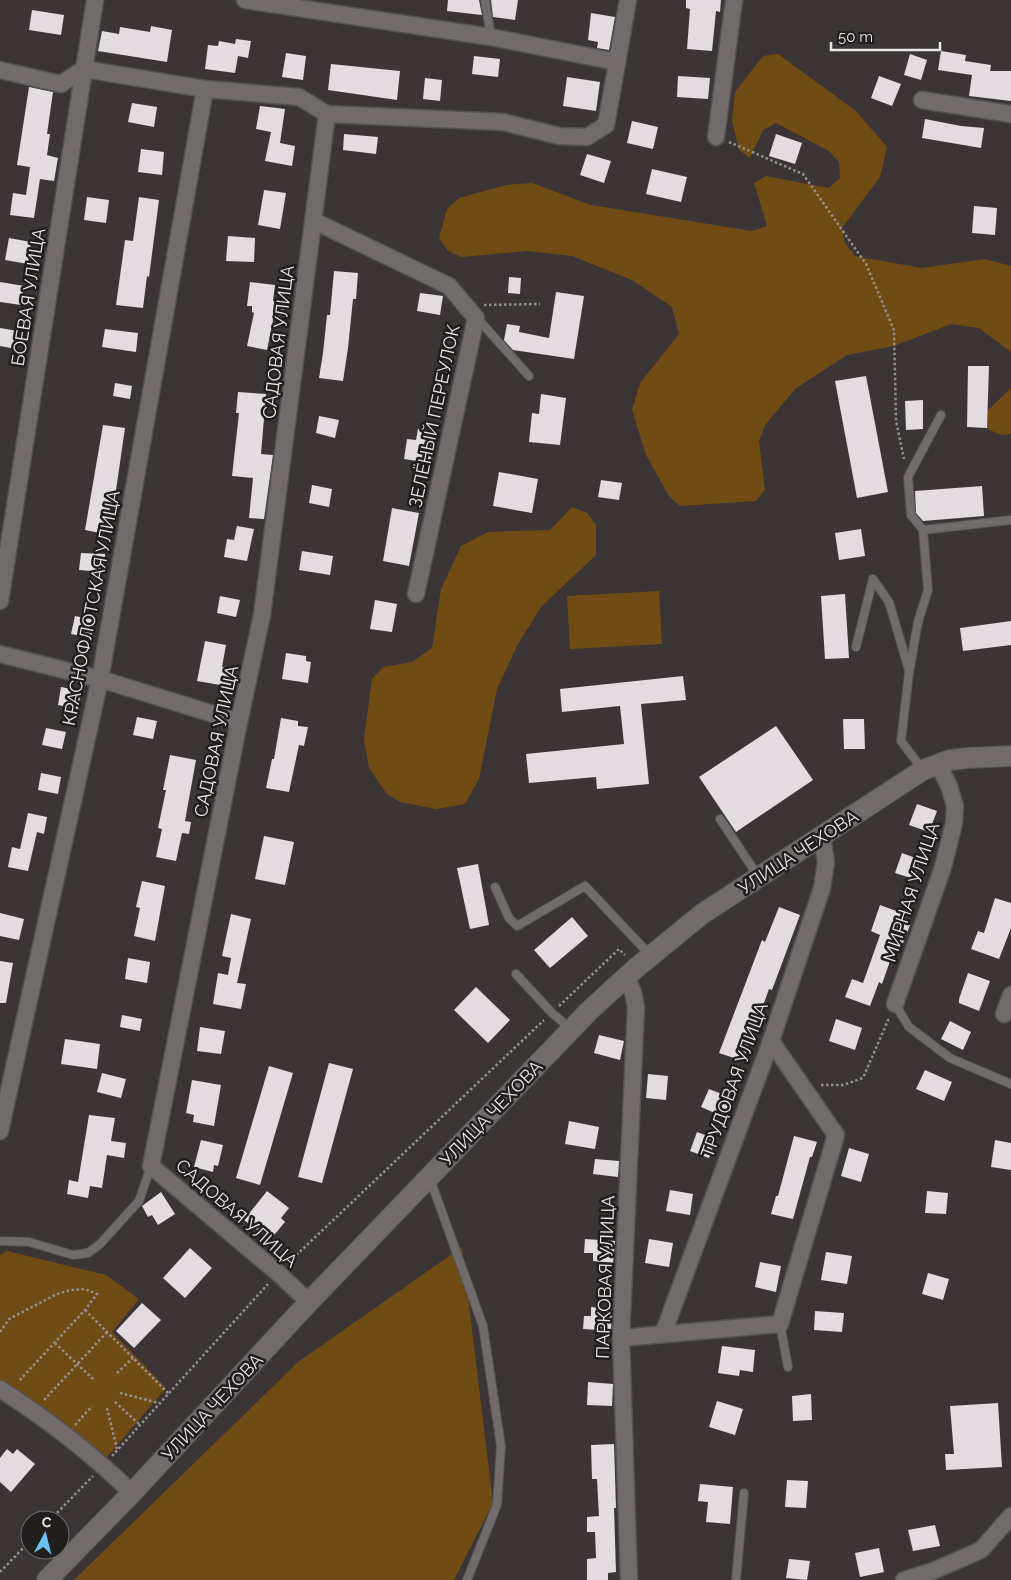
<svg xmlns="http://www.w3.org/2000/svg" width="1011" height="1580" font-family="Raleway,sans-serif">
<style>
.green{fill:#704c14}
.building{fill:#e2dbdf}
.lines{fill:none;stroke-linecap:round;stroke-linejoin:round}
.service-casing{stroke:#565252;stroke-width:10}
.minor-casing{stroke:#565252;stroke-width:19}
.tertiary-casing{stroke:#565252;stroke-width:22}
.path{stroke:#969191;stroke-width:2.5;stroke-dasharray:2.5 2.5;stroke-linecap:butt}
.service{stroke:#726b6b;stroke-width:8}
.minor{stroke:#726b6b;stroke-width:16}
.tertiary{stroke:#726b6b;stroke-width:20}
.labels{text-anchor:middle;dominant-baseline:central;stroke-width:5;stroke-linejoin:round;paint-order:stroke}
.street-label{font-size:18px;fill:#eae7e7;stroke:#211e1e}
</style>
<rect width="100%" height="100%" fill="#3c3535"/>
<!-- green -->
<g class="green">
<path d="M778 54 856 111 887 147 880 177 842 228 845 243 855 256 922 268 985 259 1011 266V352L979 328 951 324 894 346 847 355 795 389 765 425 759 441 765 490 756 501 680 506 669 496 646 455 632 410 640 383 679 334 672 307 632 280 572 256 527 251 461 257 448 251 439 238 447 209 459 198 506 185 532 183 591 205 752 231 767 226 754 183 766 176 829 188 840 178 839 162 829 151 776 123 763 130 750 158 739 150 732 121 735 92 763 56Z"/>
<path d="M1011 388V434L1002 435 987 429 983 415Z"/>
<path d="M572 507 587 513 596 525V555L541 607 518 644 497 689 479 779 465 804 436 809 400 802 387 794 369 768 364 739 372 679 383 667 412 662 432 648 441 589 461 546 488 532 550 530Z"/>
<path d="M659 591 662 644 570 649 567 596Z"/>
<path d="M462 1247 493 1503 454 1580H74L298 1362Z"/>
<path d="M7 1251 106 1275 139 1299 112 1332 166 1388 107 1457 0 1385V1255Z"/>
</g>
<!-- building -->
<g class="building">
<path d="M448 0H479L482 15 447 11Z"/>
<path d="M491 0H518L515 20 493 17Z"/>
<path d="M686 0H721L720 12 716 11 712 51 687 49 690 9 686 8Z"/>
<path d="M32 10 64 15 61 35 29 30Z"/>
<path d="M591 13 615 17 609 50 597 48 598 42 588 40Z"/>
<path d="M151 26 172 30 167 62 98 51 102 31 119 34 120 27 150 32Z"/>
<path d="M236 39 251 41 248 58 238 56 235 73 205 69 208 45 218 46 219 41 235 44Z"/>
<path d="M941 51 966 55 965 61 991 65 990 71H1011V101L969 96 972 75 938 70Z"/>
<path d="M286 53 306 56 303 80 282 77Z"/>
<path d="M910 54 927 60 921 80 904 75Z"/>
<path d="M474 56 500 59 498 77 472 74Z"/>
<path d="M331 64 400 71 397 100 328 90Z"/>
<path d="M678 76 710 78 708 99 677 97Z"/>
<path d="M879 76 901 84 892 106 871 98Z"/>
<path d="M567 77 600 82 596 111 563 106Z"/>
<path d="M425 78 442 80 440 101 423 99Z"/>
<path d="M29 87 53 92 47 134H50L47 155 58 158 54 181 40 179 34 218 10 215 13 193 26 195 30 167 17 165Z"/>
<path d="M132 103 157 107 154 127 128 122Z"/>
<path d="M260 106 285 109 280 143 295 146 292 166 265 161 271 132 256 129Z"/>
<path d="M925 119 961 126 984 128 981 148 922 138Z"/>
<path d="M632 121 658 127 653 149 627 143Z"/>
<path d="M344 134 378 137 376 154 343 150Z"/>
<path d="M776 134 802 143 795 164 769 156Z"/>
<path d="M141 149 164 152 162 175 138 172Z"/>
<path d="M587 154 611 161 604 183 580 175Z"/>
<path d="M652 169 687 177 681 202 646 194Z"/>
<path d="M264 190 286 193 280 229 258 225Z"/>
<path d="M87 197 109 200 106 223 84 220Z"/>
<path d="M139 197 159 200 149 277 147 276 143 308 116 305 125 240 133 241Z"/>
<path d="M974 206 997 208 995 235 972 233Z"/>
<path d="M228 236 255 238 254 262 226 261Z"/>
<path d="M9 238 31 242 28 264 5 260Z"/>
<path d="M334 271 358 273 356 299H353L348 348 343 381 319 378 323 353 327 315H330Z"/>
<path d="M509 277 521 278 520 294 508 293Z"/>
<path d="M0 282 24 286 21 305 0 302Z"/>
<path d="M250 282 275 285 273 301 285 302 283 316 274 315 267 350 247 346 254 313 252 312V306H247Z"/>
<path d="M556 292 584 296 574 359 513 350 504 340 507 324 520 326 519 332 549 338Z"/>
<path d="M420 293 443 296 440 315 417 311Z"/>
<path d="M0 328 18 331 16 349 0 346Z"/>
<path d="M105 329 138 333 136 352 102 347Z"/>
<path d="M968 366H989L987 428 967 427Z"/>
<path d="M866 376 888 492 857 498 835 381Z"/>
<path d="M115 383 132 386 130 399 113 396Z"/>
<path d="M238 392 266 394 261 454 273 455 264 519 249 518 253 478 232 476 239 413H236Z"/>
<path d="M541 394 566 398 560 445 529 442 532 413 539 414Z"/>
<path d="M923 400V429L906 430 905 401Z"/>
<path d="M319 416 339 420 335 438 316 433Z"/>
<path d="M103 425 125 428 114 504 111 503 105 534 85 530Z"/>
<path d="M418 429 435 432 430 463 404 459 407 439 416 440Z"/>
<path d="M499 472 538 479 532 513 493 506Z"/>
<path d="M601 480 622 483 619 500 598 497Z"/>
<path d="M312 485 332 489 329 507 309 503Z"/>
<path d="M982 486 984 516 923 521 916 513 915 491Z"/>
<path d="M392 508 419 513 409 566 383 561Z"/>
<path d="M237 526 254 529 247 561 224 557 227 539 234 540Z"/>
<path d="M861 529 865 556 839 560 835 533Z"/>
<path d="M302 551 333 556 330 575 299 570Z"/>
<path d="M81 553 105 554 104 572 79 570Z"/>
<path d="M845 594 849 658 825 659 821 596Z"/>
<path d="M220 596 240 600 236 617 217 613Z"/>
<path d="M375 600 397 604 392 632 370 629Z"/>
<path d="M75 616 95 620 91 638 71 634Z"/>
<path d="M1011 621V645L963 651 960 628Z"/>
<path d="M205 641 226 645 222 667 235 670 232 687 197 681Z"/>
<path d="M286 653 306 656V661L311 662 308 683 282 679Z"/>
<path d="M683 676 686 700 641 704 649 784 597 789 596 777 529 783 526 754 624 744 620 706 562 712 560 689Z"/>
<path d="M61 687 81 691 78 709 58 705Z"/>
<path d="M137 717 157 721 153 739 133 735Z"/>
<path d="M281 718 298 721V726L308 727 304 746 299 745 289 792 266 788 272 759H274Z"/>
<path d="M843 719H864L865 749H844Z"/>
<path d="M776 726 813 780 736 832 699 777Z"/>
<path d="M46 728 66 732 62 749 42 745Z"/>
<path d="M170 755 196 760 185 821 191 822 189 834 182 833 176 861 156 857 162 829 158 828 166 790H163Z"/>
<path d="M41 773 61 777 58 794 38 790Z"/>
<path d="M917 804 937 811 929 832 909 825Z"/>
<path d="M28 813 47 817 44 834 37 832 28 871 8 867 12 847 20 849Z"/>
<path d="M264 836 294 842 285 885 255 879Z"/>
<path d="M902 853 921 860 914 879 895 873Z"/>
<path d="M478 864 489 925 470 929 457 868Z"/>
<path d="M142 881 165 886 155 941 134 936 140 908 136 907Z"/>
<path d="M995 898 1011 903V928L999 959 971 949 978 931 984 933Z"/>
<path d="M880 905 907 915 904 923 910 925 903 943 897 941 882 984 879 982 870 1006 845 997 852 979 863 983 880 935 871 931Z"/>
<path d="M779 907 800 915 772 990 769 989 743 1061 719 1053 762 940 765 942Z"/>
<path d="M0 913 24 919 19 940 0 936Z"/>
<path d="M231 914 251 919 237 983 246 984 241 1009 213 1004 218 973 228 975 231 958 222 956Z"/>
<path d="M572 917 588 936 550 968 534 950Z"/>
<path d="M128 958 150 962 147 983 125 979Z"/>
<path d="M0 961 13 963 6 1003H0Z"/>
<path d="M968 973 990 981 979 1011 959 1003V999Z"/>
<path d="M476 987 510 1020 488 1043 454 1010Z"/>
<path d="M122 1015 142 1019 140 1031 120 1027Z"/>
<path d="M836 1019 862 1028 855 1050 829 1041Z"/>
<path d="M950 1021 971 1032 963 1050 941 1039Z"/>
<path d="M200 1027 225 1031 221 1054 197 1051Z"/>
<path d="M599 1035 624 1041 620 1060 594 1053Z"/>
<path d="M65 1039 100 1044 97 1069 61 1064Z"/>
<path d="M329 1063 353 1069 322 1183 298 1177Z"/>
<path d="M269 1066 293 1073 260 1185 236 1178Z"/>
<path d="M925 1070 952 1082 944 1101 916 1089Z"/>
<path d="M102 1073 126 1079 121 1098 97 1092Z"/>
<path d="M648 1074 668 1076 666 1100 646 1098Z"/>
<path d="M192 1080 221 1085 214 1126 193 1122 194 1115 186 1113Z"/>
<path d="M709 1089 732 1098 724 1117 701 1107Z"/>
<path d="M89 1115 115 1118 111 1141 126 1143 124 1158 107 1155 102 1188 90 1186 88 1198 67 1194 69 1180 78 1182Z"/>
<path d="M569 1121 599 1127 595 1149 565 1144Z"/>
<path d="M697 1132 716 1139 709 1158 690 1151Z"/>
<path d="M794 1136 817 1142 812 1157H810L793 1219 771 1214 776 1196H778Z"/>
<path d="M201 1140 223 1145 218 1166 214 1165 213 1172 194 1167Z"/>
<path d="M995 1140 1011 1143V1170L991 1167Z"/>
<path d="M849 1148 869 1154 861 1182 841 1176Z"/>
<path d="M595 1159 619 1161 618 1177 593 1174Z"/>
<path d="M670 1190 693 1194 690 1215 666 1211Z"/>
<path d="M267 1191 289 1208 281 1218 285 1222 270 1240 244 1220Z"/>
<path d="M927 1191 948 1193 946 1214 925 1213Z"/>
<path d="M161 1192 175 1214 158 1225 152 1215 148 1217 142 1206Z"/>
<path d="M585 1239 615 1241 613 1263 593 1261V1253H584Z"/>
<path d="M649 1239 673 1243 669 1267 645 1263Z"/>
<path d="M190 1248 212 1268 185 1298 163 1278Z"/>
<path d="M826 1252 852 1256 847 1284 821 1280Z"/>
<path d="M760 1262 781 1266 776 1292 755 1287Z"/>
<path d="M928 1273 949 1279 943 1300 922 1294Z"/>
<path d="M142 1303 161 1320 134 1348 116 1331Z"/>
<path d="M591 1307 612 1309 611 1331 583 1329 584 1316H591Z"/>
<path d="M815 1311 844 1313 842 1332 814 1330Z"/>
<path d="M722 1346 755 1350 753 1372 740 1370 739 1376 718 1373Z"/>
<path d="M588 1382 613 1384 612 1406 587 1405Z"/>
<path d="M811 1394 812 1420 793 1421 792 1396Z"/>
<path d="M717 1401 743 1409 735 1435 709 1427Z"/>
<path d="M998 1403 1002 1467 946 1470 945 1454H954L950 1406Z"/>
<path d="M614 1444 616 1508H614L616 1572 608 1573V1580H587V1559L596 1558 595 1532H587V1517L599 1516 597 1479H592L591 1445Z"/>
<path d="M7 1449 13 1454 17 1449 35 1464 11 1492 0 1482V1458Z"/>
<path d="M787 1480 808 1481 806 1508 785 1507Z"/>
<path d="M700 1484 733 1487 730 1524 706 1522 708 1502 698 1501Z"/>
<path d="M935 1525 940 1546 913 1551 908 1530Z"/>
<path d="M879 1548 884 1572 860 1577 855 1553Z"/>
<path d="M789 1559 810 1561 807 1580 786 1578Z"/>
</g>
<g class="lines">
<!-- service casing -->
<g class="service-casing">
<g id="service">
<path d="M485 0 491 37"/>
<path d="M477 318 529 376"/>
<path d="M923 530 911 515 908 477 941 415"/>
<path d="M856 647 873 579 889 602 909 670"/>
<path d="M922 769 901 741 909 673 918 622 928 590 923 530 1011 520"/>
<path d="M720 819 758 876"/>
<path d="M495 887 509 918 517 926 585 886 650 955"/>
<path d="M516 974 552 1013 571 1029"/>
<path d="M895 1004 909 1027 950 1058 1011 1084"/>
<path d="M430 1179 483 1326 501 1446 497 1505 467 1580"/>
<path d="M0 1241 29 1242 73 1255 88 1253 100 1244 139 1201 151 1166"/>
<path d="M780 1324 788 1367"/>
<path d="M736 1580 744 1493"/>
</g>
</g>
<!-- minor casing -->
<g class="minor-casing">
<g id="minor">
<path d="M245 0 491 37 617 62"/>
<path d="M0 70 61 84 84 69 205 89 299 97 327 114 503 122 559 136 587 137 606 125 628 0"/>
<path d="M922 100 1011 114"/>
<path d="M716 137 734 0"/>
<path d="M314 221 449 286 476 318 416 594"/>
<path d="M0 601 95 0"/>
<path d="M0 654 100 679 239 722"/>
<path d="M626 977 633 992 636 1007 621 1338 629 1580"/>
<path d="M895 1004 943 867 954 823 955 806 949 786 938 764"/>
<path d="M1004 1014 1011 995"/>
<path d="M0 1131 100 679 205 89"/>
<path d="M309 1302 278 1273 151 1166 239 722 262 615 327 114"/>
<path d="M663 1334 771 1041 822 888 826 862 822 836"/>
<path d="M621 1338 780 1324 836 1135 771 1041"/>
<path d="M0 1389C47 1419 92 1454 132 1493"/>
<path d="M904 1580 933 1571 981 1550 1011 1516"/>
</g>
</g>
<!-- tertiary casing -->
<g class="tertiary-casing">
<path id="tertiary" d="M47 1580 132 1493 309 1302 589 1011 636 968 702 914 923 770 950 760 967 758 1011 756"/>
</g>
<!-- path -->
<g class="path">
<path d="M729 142 803 174 866 264 894 330 896 421 904 459"/>
<path d="M484 305 540 304"/>
<path d="M559 1006 619 949 625 955"/>
<path d="M821 1085H843L863 1078 889 1018"/>
<path d="M289 1262 544 1020"/>
<path d="M85 1310 168 1393"/>
<path d="M0 1332 9 1319 57 1294 71 1290 85 1289 97 1294 85 1310 18 1382"/>
<path d="M55 1343 95 1381"/>
<path d="M117 1373 133 1358"/>
<path d="M120 1393 159 1403"/>
<path d="M44 1400 108 1331"/>
<path d="M115 1402 140 1425"/>
<path d="M107 1408 117 1449"/>
<path d="M75 1425 92 1406"/>
<path d="M112 1456 268 1284"/>
<path d="M50 1520 93 1476"/>
<path d="M0 1572 30 1541"/>
</g>
<!-- service -->
<use href="#service" class="service"/>
<!-- minor -->
<use href="#minor" class="minor"/>
<!-- tertiary -->
<use href="#tertiary" class="tertiary"/>
</g>
<g class="labels">
<!-- street labels -->
<g class="street-label">
<text transform="translate(28 297) rotate(-81)">БОЕВАЯ УЛИЦА</text>
<text transform="translate(278 342) rotate(-83)">САДОВАЯ УЛИЦА</text>
<text transform="translate(434 416) rotate(-78)">ЗЕЛЁНЫЙ ПЕРЕУЛОК</text>
<text transform="translate(91 608) rotate(-79)">КРАСНОФЛОТСКАЯ УЛИЦА</text>
<text transform="translate(216 741) rotate(-78)">САДОВАЯ УЛИЦА</text>
<text transform="translate(798 852) rotate(-33)">УЛИЦА ЧЕХОВА</text>
<text transform="translate(911 892) rotate(-72)">МИРНАЯ УЛИЦА</text>
<text transform="translate(734 1080) rotate(-70)">ТРУДОВАЯ УЛИЦА</text>
<text transform="translate(491 1113) rotate(-46)">УЛИЦА ЧЕХОВА</text>
<text transform="translate(237 1213) rotate(41)">САДОВАЯ УЛИЦА</text>
<text transform="translate(605 1277) rotate(-88)">ПАРКОВАЯ УЛИЦА</text>
<text transform="translate(212 1407) rotate(-47)">УЛИЦА ЧЕХОВА</text>
</g>
</g>
<!-- north arrow -->
<g transform="translate(45 1535) rotate(7)"><circle r="24" fill="#211e1e" stroke="#716e6e"/>
<path d="M0-4L9 19L0 12L-9 19Z" fill="#6dc2f3"/>
<text y="-8" font-size="14" font-weight="bold" text-anchor="middle" fill="#eae7e7">С</text>
</g>
<!-- scale -->
<path d="M831 42v8h109v-8" fill="none" stroke="#eae7e7" stroke-width="2.5"/>
<text x="838" y="42" font-size="15" fill="#eae7e7" stroke="#211e1e" stroke-width="4" paint-order="stroke">50 m</text>
</svg>
